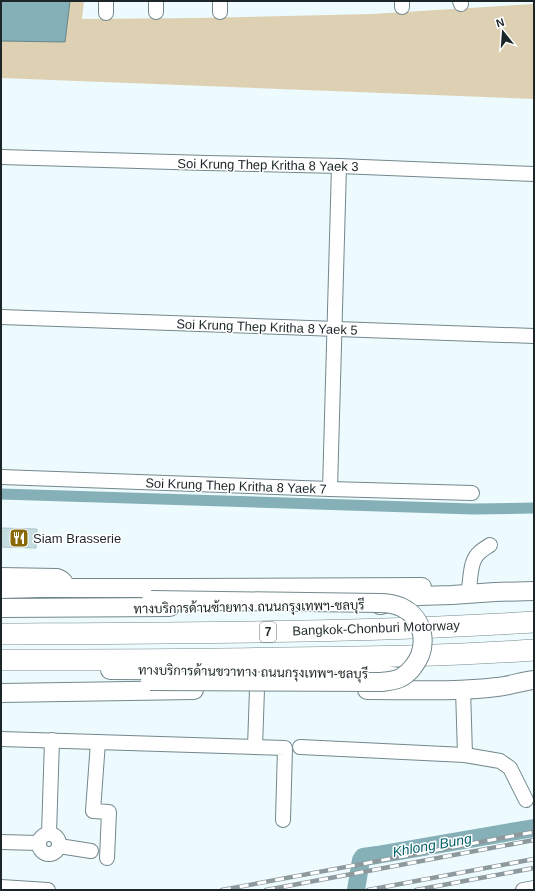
<svg xmlns="http://www.w3.org/2000/svg" width="535" height="891" font-family="Arial,Sarabun,sans-serif">
<style>
.green{fill:#ded1b3}
.water{fill:#85b0b7;stroke:#66868c}
.lines{fill:none;stroke-linecap:round;stroke-linejoin:round}
.canal{stroke:#85b0b7;stroke-width:11}
.river{stroke:#85b0b7;stroke-width:18}
.building{fill:#c5dde1;stroke:#adc4c8}
.minor-casing{stroke:#72888c;stroke-width:16}
.major-casing{stroke:#72888c;stroke-width:20}
.highway-casing{stroke:#72888c;stroke-width:22}
.minor{stroke:#fff;stroke-width:14}
.major{stroke:#fff;stroke-width:18}
.highway{stroke:#fff;stroke-width:21}
.rail-casing{stroke:#8d999c;stroke-width:4.5}
.rail{stroke:#fff;stroke-width:3;stroke-dasharray:9;stroke-linecap:butt}
.major-bridge-casing{stroke:#72888c;stroke-width:20;stroke-linecap:butt}
.major-bridge{stroke:#fff;stroke-width:18}
.labels{text-anchor:middle;dominant-baseline:central;stroke-width:3;stroke-linejoin:round;paint-order:stroke}
.shield{fill:#fff;stroke:#606668;stroke-width:1}
.shield-label{font-size:12px;font-weight:bold;fill:#1c2527}
.street-label{font-size:13px;fill:#1c2527;stroke:#fff}
.poi-label{font-size:13px;fill:#1c2527;stroke:#fff;text-anchor:start}
.water-label{font-size:14px;font-style:italic;fill:#06636e;stroke:#fff}
</style>
<rect width="100%" height="100%" fill="#edfbfe"/>
<!-- green -->
<path class="green" d="M1 1H84L82 19 197 18 371 14 534 4V99L1 78Z"/>
<!-- water -->
<path class="water" d="M1 1H70L65 42 1 41Z"/>
<g class="lines">
<!-- canal -->
<path class="canal" d="M1 494 473 509 534 508"/>
<!-- river -->
<path class="river" d="M356 890 361 860 363 857 377 855 534 828"/>
</g>
<!-- building -->
<path class="building" d="M1 528 37 529 36 548 1 547Z"/>
<g class="lines">
<!-- minor casing -->
<g class="minor-casing">
<g id="minor">
<path d="M156 1V12"/>
<path d="M220 1V12"/>
<path d="M402 1V7"/>
<path d="M460 1 461 4"/>
<path d="M106 13V1"/>
<path d="M1 157 207 163 339 166 534 174"/>
<path d="M1 317 534 336"/>
<path d="M1 477 330 489 472 493"/>
<path d="M330 489 339 166"/>
<path d="M1 575 57 576C64 578 66 581 68 589"/>
<path d="M469 588C471 576 470 560 480 552 483 549 487 547 490 545"/>
<path d="M463 689 465 755"/>
<path d="M1 739 285 748 283 820"/>
<path d="M98 742 93 811 109 812 107 858"/>
<path d="M255 747 257 689"/>
<path d="M300 747 465 755 500 761 510 768 526 800"/>
<path d="M49 834 52 740"/>
<circle cx="49" cy="844" r="10"/>
<path d="M1 842 39 843"/>
<path d="M59 846 91 851"/>
<path d="M1 887 48 890"/>
<path d="M523 890 534 888"/>
</g>
</g>
<!-- major casing -->
<g class="major-casing">
<g id="major">
<path d="M1 589 40 588H183L422 587"/>
<path d="M380 605 409 597 419 596 452 595 495 592 534 591"/>
<path d="M1 608 170 607"/>
<path d="M110 670 339 671 368 672 398 677"/>
<path d="M367 690C411 690 455 692 497 687 510 686 522 681 534 680"/>
<path d="M1 693 194 690"/>
</g>
</g>
<!-- highway casing -->
<g class="highway-casing">
<g id="highway">
<path d="M1 634C179 633 357 633 534 622"/>
<path d="M1 660C95 660 189 660 283 658 367 657 450 656 534 650"/>
</g>
</g>
<!-- minor -->
<use href="#minor" class="minor"/>
<!-- major -->
<use href="#major" class="major"/>
<!-- highway -->
<use href="#highway" class="highway"/>
<!-- rail casing -->
<g class="rail-casing">
<g id="rail">
<path d="M222 890 534 832"/>
<path d="M266 890 534 840"/>
<path d="M368 890 534 859"/>
<path d="M416 890 534 868"/>
</g>
</g>
<!-- rail -->
<use href="#rail" class="rail"/>
<!-- major-bridge casing -->
<g class="major-bridge-casing">
<path id="major-bridge" d="M150 681 381 682C388 681 396 681 402 677 407 674 410 671 413 667 429 647 425 618 401 607 394 604 387 603 380 603L151 600"/>
</g>
<!-- major-bridge -->
<use href="#major-bridge" class="major-bridge"/>
</g>
<!-- icons -->
<defs>
<g id="restaurant-square" transform="scale(1)"><rect x="-9" y="-9" width="18" height="18" rx="4" fill="#896907" stroke="#fff"/><path d="M-5-6h1v4h1v-4h1v4h1v-4h1v5L-1.5 .5V6h-2V.5L-5-1ZM5-6V6H3V1.5H1.5Q1.5-4 5-6Z" fill="#fff"/></g>
</defs>
<g fill-rule="evenodd">
<use href="#restaurant-square" x="19" y="538"/>
</g>
<g class="labels">
<!-- shield labels -->
<rect class="shield" x="260" y="622" width="16" height="20" rx="3"/>
<g class="shield-label">
<text x="268" y="632">7</text>
</g>
<!-- street labels -->
<g class="street-label">
<text transform="translate(268 165) rotate(1)">Soi Krung Thep Kritha 8 Yaek 3</text>
<text transform="translate(267 327) rotate(2)">Soi Krung Thep Kritha 8 Yaek 5</text>
<text transform="translate(236 486) rotate(2)">Soi Krung Thep Kritha 8 Yaek 7</text>
<text transform="translate(249 607) rotate(-1)">ทางบริการด้านซ้ายทาง ถนนกรุงเทพฯ-ชลบุรี</text>
<text transform="translate(376 628) rotate(-2)">Bangkok-Chonburi Motorway</text>
<text transform="translate(253 672) rotate(1)">ทางบริการด้านขวาทาง ถนนกรุงเทพฯ-ชลบุรี</text>
</g>
<!-- poi labels -->
<g class="poi-label">
<text x="33" y="538">Siam Brasserie</text>
</g>
<!-- water labels -->
<g class="water-label">
<text transform="translate(432 845) rotate(-10)">Khlong Bung</text>
</g>
</g>
<!-- border -->
<rect width="535" height="891" fill="none" stroke="#1c2527" stroke-width="4"/>
<!-- north arrow -->
<g transform="translate(503 32) rotate(343)" stroke="#ffffff" stroke-width="3" paint-order="stroke">
<path d="M0-3L7 15L0 10L-7 15Z" fill="#1c2527"/>
<text y="-6" font-size="11" font-weight="bold" text-anchor="middle" fill="#1c2527">N</text>
</g>
</svg>
